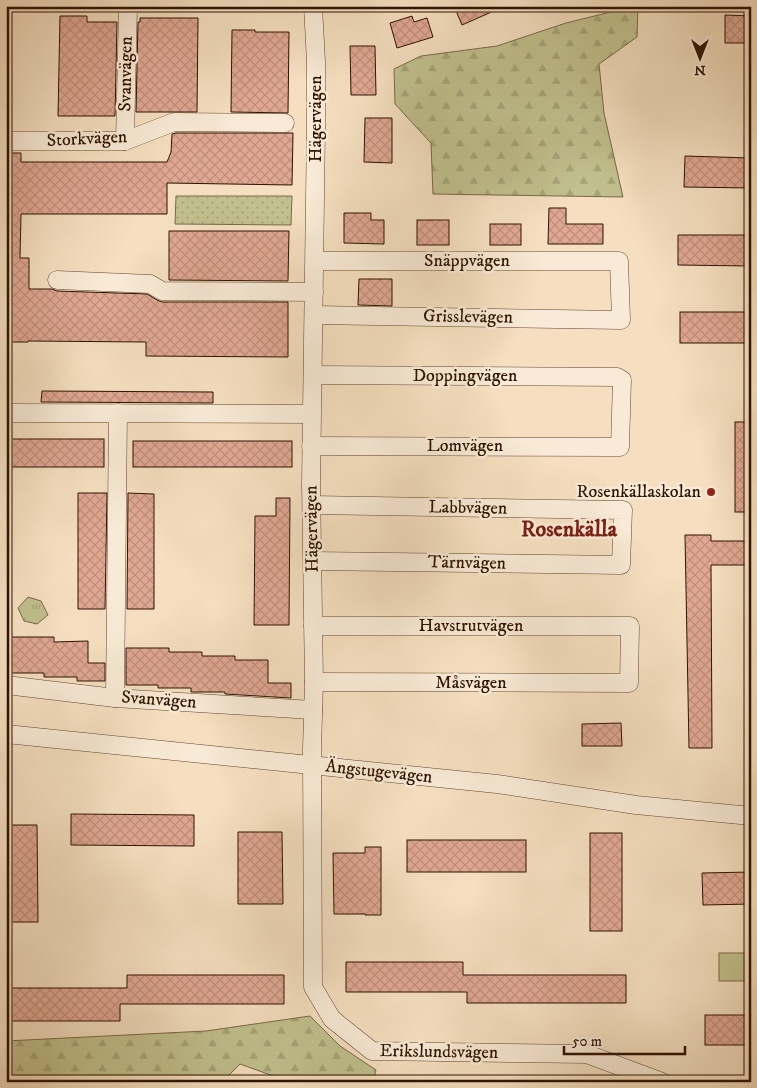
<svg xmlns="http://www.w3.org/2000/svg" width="757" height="1088" font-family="'IM FELL DW Pica',serif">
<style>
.grass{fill:url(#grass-dots);stroke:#786a48}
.forest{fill:url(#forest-firs);stroke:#786a48}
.park{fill:url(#park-tufts);stroke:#786a48}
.pitch{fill:#c1c08e;stroke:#786a48}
.building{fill:url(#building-cross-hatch);stroke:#2e1301}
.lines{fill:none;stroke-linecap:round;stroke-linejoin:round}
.minor-casing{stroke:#604631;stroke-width:19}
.minor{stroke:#f8ead6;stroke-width:18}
.poi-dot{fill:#8f2418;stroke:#f8ead6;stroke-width:2}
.labels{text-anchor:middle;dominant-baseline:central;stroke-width:5;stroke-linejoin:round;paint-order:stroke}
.street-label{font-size:18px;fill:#2e1301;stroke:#f8ead6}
.poi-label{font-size:18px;fill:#2e1301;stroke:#f8ead6;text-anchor:end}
.district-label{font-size:22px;font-weight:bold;fill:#7a1f14;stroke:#f8ead6}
</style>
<defs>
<pattern id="grass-dots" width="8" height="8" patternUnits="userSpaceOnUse" patternTransform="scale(1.25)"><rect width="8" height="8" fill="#c1c08e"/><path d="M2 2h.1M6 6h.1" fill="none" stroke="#a6a479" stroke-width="1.8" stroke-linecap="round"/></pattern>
<pattern id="forest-firs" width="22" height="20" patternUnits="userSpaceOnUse" patternTransform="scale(1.25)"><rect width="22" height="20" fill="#c1c08e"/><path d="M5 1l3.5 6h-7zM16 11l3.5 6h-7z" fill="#a6a479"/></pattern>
<pattern id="park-tufts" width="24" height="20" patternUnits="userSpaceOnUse" patternTransform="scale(1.25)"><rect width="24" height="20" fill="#c1c08e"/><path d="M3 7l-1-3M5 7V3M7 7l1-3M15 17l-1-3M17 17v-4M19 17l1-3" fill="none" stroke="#a6a479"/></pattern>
<pattern id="building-cross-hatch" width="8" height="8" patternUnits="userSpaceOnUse" patternTransform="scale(1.25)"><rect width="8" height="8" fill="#e0a792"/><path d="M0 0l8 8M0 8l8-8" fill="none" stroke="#c08f7c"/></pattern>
</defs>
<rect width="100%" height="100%" fill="#f5dfc0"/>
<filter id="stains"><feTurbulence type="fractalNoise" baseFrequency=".004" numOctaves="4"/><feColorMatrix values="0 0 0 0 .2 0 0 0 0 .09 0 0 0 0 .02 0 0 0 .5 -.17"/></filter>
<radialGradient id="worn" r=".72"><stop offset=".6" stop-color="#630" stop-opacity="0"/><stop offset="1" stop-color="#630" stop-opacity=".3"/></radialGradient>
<!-- grass -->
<path class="grass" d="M176 196H292L291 225 175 224Z"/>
<!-- forest -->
<g class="forest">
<path d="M635 6H638L637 37 599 64 604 113 623 197 433 194 431 143 395 104 394 69 421 56 497 46 566 23Z"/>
<path d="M310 1016 340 1046 376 1070 373 1082H290L240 1064 222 1082H6V1041L206 1031Z"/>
</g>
<!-- park -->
<path class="park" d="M28 597 41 601 48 615 37 624 24 621 18 608Z"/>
<!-- pitch -->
<rect class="pitch" x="719" y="953" width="32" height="28"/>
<!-- building -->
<g class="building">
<path d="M454 6H505L462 25Z"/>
<path d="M725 15 751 16V43H725Z"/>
<path d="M60 16H87V22H117L115 116H58Z"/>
<path d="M412 16 414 22 427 18 433 37 397 48 390 23Z"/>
<path d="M140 18H198L197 112H136L138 22H140Z"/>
<path d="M232 30H255V32H289L288 113 231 112Z"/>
<path d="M350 46H375L376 95H351Z"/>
<path d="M365 118H392V163L364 162Z"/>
<path d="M176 133H293L292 185 167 183V214H21L20 258H29V289H52L57 291 147 294 157 300 162 302H288V357L146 356V342L28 341V342H6V153H21V162H167L171 152 172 134Z"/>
<path d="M685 156 751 158V188L684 187Z"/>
<path d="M549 208H566V224H603V244H548Z"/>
<path d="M344 213H371V220H384V244L344 243Z"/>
<rect x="417" y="220" width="32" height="25"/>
<rect x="490" y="224" width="31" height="21"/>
<path d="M169 231H289L288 281 169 280Z"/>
<path d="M678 235H751V266L678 265Z"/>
<path d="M359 279H392V306L358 305Z"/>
<rect x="680" y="312" width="71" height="31"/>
<path d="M42 391 213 392V403L41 402Z"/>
<rect x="735" y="422" width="16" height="90"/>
<rect x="6" y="439" width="98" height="28"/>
<rect x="133" y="441" width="159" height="26"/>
<path d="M78 493H107L105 609H78Z"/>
<path d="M128 493 154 494V609H127Z"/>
<path d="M276 498H290L289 625H254L255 516H276Z"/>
<path d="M685 535H711V541H751V565H711L712 748H689Z"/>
<path d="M11 637H54V642L88 641V663H105V681H77V677H44V673H11V669H6V651H11Z"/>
<path d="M126 648H169V652H202V656H235V660H268V683H291V698L225 694V692H191V688H158V685H126Z"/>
<path d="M621 723 622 746H582V724Z"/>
<path d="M71 814 194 815V846L71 845Z"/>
<path d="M7 825H37L38 922H8Z"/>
<path d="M238 832H282L283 904H238Z"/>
<rect x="590" y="833" width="32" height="98"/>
<rect x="407" y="840" width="119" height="32"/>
<path d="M365 847H381V915H365V914H334L333 853H365Z"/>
<path d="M751 872V904L703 905 702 873Z"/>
<path d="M346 962H463V975H626V1003H467V992H346Z"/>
<path d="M127 975H284V1004H120V1021H6V988H127Z"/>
<rect x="705" y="1015" width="46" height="30"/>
</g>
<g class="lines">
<!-- minor casing -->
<g class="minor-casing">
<g id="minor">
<path d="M313 6 316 62V127L311 484 314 682 312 749 313 987 332 1019 372 1051 587 1054 662 1082"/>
<path d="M6 141H125L174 122 285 123"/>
<path d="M125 141 128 6"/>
<path d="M57 280 150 284 162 291 314 292"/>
<path d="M314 315 621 320 619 261H315"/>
<path d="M6 413 311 414"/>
<path d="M311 446 620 447 622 380 617 377 313 375"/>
<path d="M312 505 623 510 621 565 313 561"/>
<path d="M313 626H630L629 683 314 682"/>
<path d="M6 685 115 698 313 710"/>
<path d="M115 698 118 413"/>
<path d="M6 734 497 784 636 805 751 816"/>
</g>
</g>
<!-- minor -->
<use href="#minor" class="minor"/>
</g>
<!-- markers -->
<circle class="poi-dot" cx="711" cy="492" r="5"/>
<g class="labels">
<!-- street labels -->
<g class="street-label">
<text transform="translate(126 74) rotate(-89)">Svanvägen</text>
<text transform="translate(316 119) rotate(-90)">Hägervägen</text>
<text transform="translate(87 139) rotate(-3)">Storkvägen</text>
<text x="467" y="261">Snäppvägen</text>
<text transform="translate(468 317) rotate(1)">Grisslevägen</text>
<text x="465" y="376">Doppingvägen</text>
<text x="465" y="446">Lomvägen</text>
<text transform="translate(468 508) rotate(1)">Labbvägen</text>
<text transform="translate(312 529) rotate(-91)">Hägervägen</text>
<text transform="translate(467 563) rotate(1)">Tärnvägen</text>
<text x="471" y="626">Havstrutvägen</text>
<text x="471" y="683">Måsvägen</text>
<text transform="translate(159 700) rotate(4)">Svanvägen</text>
<text transform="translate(379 772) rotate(6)">Ängstugevägen</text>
<text transform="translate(439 1052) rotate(1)">Erikslundsvägen</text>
</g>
<!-- poi labels -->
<g class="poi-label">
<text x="701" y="492">Rosenkällaskolan</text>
</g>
<!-- district labels -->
<g class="district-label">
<text x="569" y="529">Rosenkälla</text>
</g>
</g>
<!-- margin -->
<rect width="757" height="1088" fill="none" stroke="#f5dfc0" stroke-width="25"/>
<rect x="8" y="8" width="742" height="1073" fill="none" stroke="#2e1301" stroke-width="2.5"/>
<rect x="12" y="12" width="732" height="1063" fill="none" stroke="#2e1301"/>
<!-- north arrow -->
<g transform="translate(700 58) rotate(180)" stroke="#f8ead6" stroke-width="4" paint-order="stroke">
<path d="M0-4L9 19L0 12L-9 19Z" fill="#2e1301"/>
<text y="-8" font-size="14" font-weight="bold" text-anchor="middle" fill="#2e1301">N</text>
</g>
<!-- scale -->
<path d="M564 1046v8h121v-8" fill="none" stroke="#2e1301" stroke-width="2.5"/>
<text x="572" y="1046" font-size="15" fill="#2e1301" stroke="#f8ead6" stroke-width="4" paint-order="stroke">50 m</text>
<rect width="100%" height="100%" filter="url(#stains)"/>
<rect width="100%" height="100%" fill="url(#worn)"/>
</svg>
